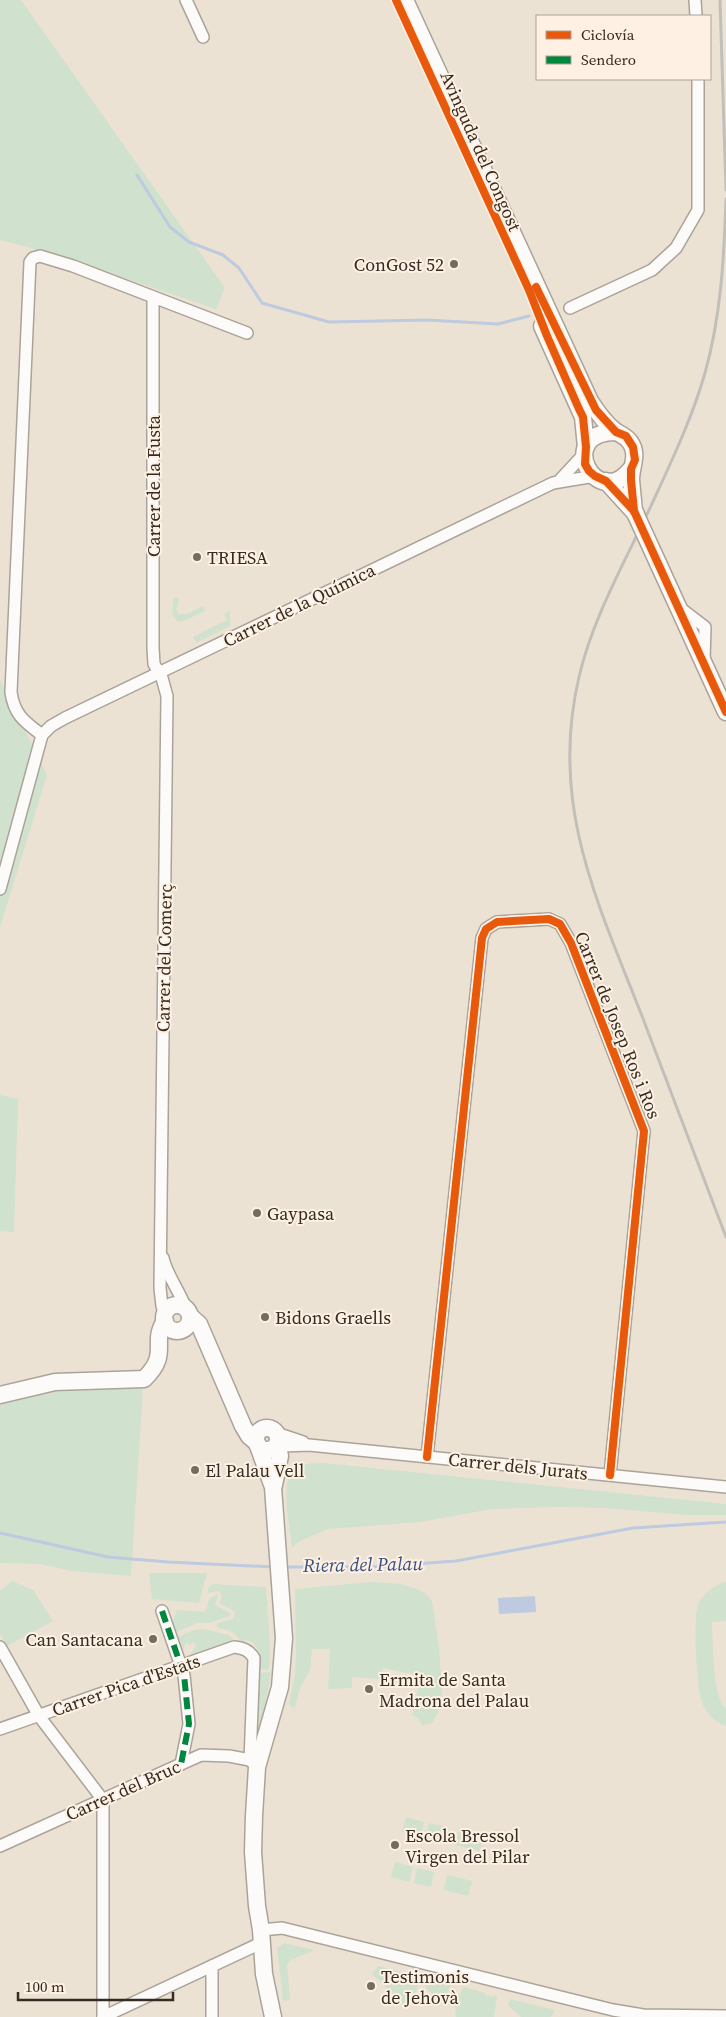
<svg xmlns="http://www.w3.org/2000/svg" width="726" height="2017" font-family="'Source Serif 4',serif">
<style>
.green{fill:#d0e1cd}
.water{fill:#becadf}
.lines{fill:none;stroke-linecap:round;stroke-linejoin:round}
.stream{stroke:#becadf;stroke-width:3}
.street-casing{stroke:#aba399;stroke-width:14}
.secondary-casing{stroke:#aba399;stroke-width:19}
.street{stroke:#fcfbf9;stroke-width:11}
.secondary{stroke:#fcfbf9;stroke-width:16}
.rail{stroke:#c2bfbb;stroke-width:3}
.secondary-bridge-casing{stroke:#aba399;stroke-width:19;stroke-linecap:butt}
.secondary-bridge{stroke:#fcfbf9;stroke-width:16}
.quiet{stroke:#00873e;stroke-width:6;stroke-dasharray:12 6;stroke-linecap:butt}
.cycleway-casing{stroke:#fef1e3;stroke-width:11}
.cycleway{stroke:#e8590c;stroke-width:8}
.poi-dot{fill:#746c61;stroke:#fef1e3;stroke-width:2}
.labels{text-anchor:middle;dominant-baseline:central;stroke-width:4;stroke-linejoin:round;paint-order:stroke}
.street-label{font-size:18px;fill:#342c23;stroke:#fef1e3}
.poi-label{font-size:18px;fill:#342c23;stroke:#fef1e3;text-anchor:start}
.water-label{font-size:19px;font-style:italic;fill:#365182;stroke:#fef1e3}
</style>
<rect width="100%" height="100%" fill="#ece2d4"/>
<!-- green -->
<g class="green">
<path d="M0 0H21L225 288 216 309 50 253 0 240Z"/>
<path d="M176 596 179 600 176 609 179 614H187L203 606 205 611 184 621 178 622 172 614 173 600Z"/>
<path d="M230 611V626L196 643 193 637 227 620 224 614Z"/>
<path d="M0 680 47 775 0 927Z"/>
<path d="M0 1095 18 1099 14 1232 0 1231Z"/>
<path d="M143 1388 131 1576 72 1571 40 1564 0 1563V1405L55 1392Z"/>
<path d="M323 1463 726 1504V1515H688L604 1508 558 1507 492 1509 420 1522 328 1529 300 1541 292 1547C290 1529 283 1497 288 1480 290 1474 295 1469 300 1464Z"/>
<path d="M149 1573H207L199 1603 152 1599Z"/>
<path d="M12 1581 33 1590 53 1621 7 1646 0 1634V1591Z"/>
<path d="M372 1582 401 1584 414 1588 425 1593 432 1601 439 1647 442 1693 439 1710 432 1723 422 1725 418 1718 412 1715 421 1676 383 1668 380 1679 352 1677V1688L328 1689 330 1649H312L310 1670 300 1688 295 1707 292 1708 289 1703 295 1675 296 1653 295 1589Z"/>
<path d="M726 1582V1621L712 1622C713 1642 712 1697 726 1709V1726C715 1722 706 1714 702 1702 697 1687 692 1616 699 1602 705 1592 715 1585 726 1582Z"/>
<path d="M213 1584 266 1587 270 1648 269 1670 259 1669C258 1655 260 1637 241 1641L233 1632 216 1627 218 1623 233 1619 235 1613 232 1610 219 1603 222 1597 220 1592 217 1591 208 1593V1588Z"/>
<path d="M217 1595 218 1596 215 1605 230 1613V1616L209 1623H197L174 1633 172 1623 177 1610 204 1612 207 1608 209 1599Z"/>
<path d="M203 1629 229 1635 235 1641 190 1657 196 1645 193 1642 190 1645 187 1643 184 1646 182 1659 175 1638 194 1630Z"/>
<path d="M271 1672 264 1711 256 1731 259 1673Z"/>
<path d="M406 1817 424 1822 420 1837 402 1832Z"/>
<path d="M429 1823 446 1827 442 1842 425 1838Z"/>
<path d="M459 1830 483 1836 480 1851 455 1845Z"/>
<path d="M395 1862 413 1867 409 1882 391 1877Z"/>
<path d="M417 1868 434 1872 431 1887 414 1883Z"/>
<path d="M447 1875 472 1881 468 1896 444 1890Z"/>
<path d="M284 1943 314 1950 291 1960 287 1964 290 2000 283 2001 277 1948Z"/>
<path d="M378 1966 421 1977 415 1995 404 2006 372 1974Z"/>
<path d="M429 1978 451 1984 445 2000 442 2003 425 1987Z"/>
<path d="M463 1987 485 1993V1995L494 1997 495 1995 497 1996 494 2017H456L455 2006Z"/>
<path d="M510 1999 555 2010 551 2017H521L508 2005Z"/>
</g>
<!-- water -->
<path class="water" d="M535 1596 536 1612 499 1614 498 1598Z"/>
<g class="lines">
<!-- stream -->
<g class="stream">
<path d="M137 175 170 227 189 242 223 255 239 268 262 303 329 322 427 320 498 324 529 316"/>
<path d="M0 1533 108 1557 168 1562 274 1567"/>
<path d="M283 1567H373L456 1561 633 1528 726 1522"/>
</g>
<!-- street casing -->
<g class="street-casing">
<g id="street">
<path d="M186 0 203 37"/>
<path d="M695 0 696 16"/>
<path d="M153 297V648L154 664 162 678 167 696 160 1288 162 1306 165 1313"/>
<path d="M570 308 652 270 676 248 698 210V79"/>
<path d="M559 481 584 454"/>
<path d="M679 607 705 627 704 661"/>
<path d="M42 735C25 722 14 715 11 692L30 262 33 258 40 256 73 266 247 333"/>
<path d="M0 889 42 735 51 726 65 718 553 483 595 476"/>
<path d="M163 1258C167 1276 180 1291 186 1309"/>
<path d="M276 1433 303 1442"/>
<path d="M277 1444 282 1446 309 1445 726 1487"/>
<path d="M427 1457 482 938 486 929 497 922 549 919 560 924 571 943 644 1131 610 1475"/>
<path d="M162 1611 184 1675 189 1724 181 1764"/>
<path d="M0 1647 39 1716 103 1800V2017"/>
<path d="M0 1729 234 1647C243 1648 249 1650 254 1658L250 1760 257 1767"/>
<path d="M0 1846 201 1755 229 1756 250 1760"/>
<path d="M261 1930 282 1928 613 2010 643 2015 726 2016"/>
<path d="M103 2017 261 1943"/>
<path d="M212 2017V1966"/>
</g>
</g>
<!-- secondary casing -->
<g class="secondary-casing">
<g id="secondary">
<path d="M405 0 590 401C597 412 605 423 615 431 621 435 626 436 630 442 639 454 631 466 631 480 632 490 633 500 634 511"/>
<path d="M542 326 583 417 586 447"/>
<path d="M616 432C554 432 596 513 631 469"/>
<path d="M606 481 636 514"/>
<path d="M658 563 726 712"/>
<circle cx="177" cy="1318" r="13"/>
<path d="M190 1316 199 1324 243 1426 249 1436 257 1443 273 1487 284 1638 280 1687 257 1767 254 1816 253 1852 257 1906 261 1930 264 1974 273 2017"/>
<path d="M0 1395 55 1382 144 1379C171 1353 150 1343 165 1321"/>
<circle cx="267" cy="1439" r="11"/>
<path d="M274 1485 280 1456 277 1444"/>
</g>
</g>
<!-- street -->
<use href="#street" class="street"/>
<!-- secondary -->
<use href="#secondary" class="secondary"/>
<!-- rail -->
<g class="rail">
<path d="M720 0 726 190"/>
<path d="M726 199C724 258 721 316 705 373 693 415 674 456 656 495 629 555 594 613 579 677 549 804 597 901 642 1016 670 1090 698 1164 726 1237"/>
</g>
<!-- secondary-bridge casing -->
<g class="secondary-bridge-casing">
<path id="secondary-bridge" d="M636 515 658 563"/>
</g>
<!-- secondary-bridge -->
<use href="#secondary-bridge" class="secondary-bridge"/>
<!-- quiet -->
<path class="quiet" d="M162 1611 184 1675 189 1724 181 1764"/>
<!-- cycleway casing -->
<g class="cycleway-casing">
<g id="cycleway">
<path d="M396 0 529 290 547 336 579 409 583 417 586 447 585 464 589 471 595 476 606 481 634 511 726 712"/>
<path d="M536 287 596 410 616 432 626 436 633 447 635 460 631 469V480L634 511"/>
<path d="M427 1457 482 938 486 929 497 922 549 919 560 924 571 943 644 1131 610 1475"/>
</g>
</g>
<!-- cycleway -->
<use href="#cycleway" class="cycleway"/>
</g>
<!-- markers -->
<g class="poi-dot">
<circle cx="454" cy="264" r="5"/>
<circle cx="197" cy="557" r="5"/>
<circle cx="257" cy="1213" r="5"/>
<circle cx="265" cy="1317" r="5"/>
<circle cx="195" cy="1470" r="5"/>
<circle cx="153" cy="1639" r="5"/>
<circle cx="369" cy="1689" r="5"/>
<circle cx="395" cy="1845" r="5"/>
<circle cx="371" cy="1986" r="5"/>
</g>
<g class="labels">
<!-- street labels -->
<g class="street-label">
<text transform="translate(481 151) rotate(66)">Avinguda del Congost</text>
<text transform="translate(153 486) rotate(-90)">Carrer de la Fusta</text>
<text transform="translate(299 605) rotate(-26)">Carrer de la Química</text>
<text transform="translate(164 958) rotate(-89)">Carrer del Comerç</text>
<text transform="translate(618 1025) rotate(68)">Carrer de Josep Ros i Ros</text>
<text transform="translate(518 1466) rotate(6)">Carrer dels Jurats</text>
<text transform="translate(126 1685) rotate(-19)">Carrer Pica d'Estats</text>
<text transform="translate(123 1790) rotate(-24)">Carrer del Bruc</text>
</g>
<!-- poi labels -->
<g class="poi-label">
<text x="444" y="264" text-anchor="end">ConGost 52</text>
<text x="207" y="557">TRIESA</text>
<text x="267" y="1213">Gaypasa</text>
<text x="275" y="1317">Bidons Graells</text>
<text x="205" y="1470">El Palau Vell</text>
<text x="143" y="1639" text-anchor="end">Can Santacana</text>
<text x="379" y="1679">Ermita de Santa<tspan x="379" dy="21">Madrona del Palau</tspan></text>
<text x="405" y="1835">Escola Bressol<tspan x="405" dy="21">Virgen del Pilar</tspan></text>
<text x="381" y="1976">Testimonis<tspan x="381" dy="21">de Jehovà</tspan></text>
</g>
<!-- water labels -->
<g class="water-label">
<text transform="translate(363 1564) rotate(-1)">Riera del Palau</text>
</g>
</g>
<!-- legend -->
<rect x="536" y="15" width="175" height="65" fill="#fef1e3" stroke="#ada296"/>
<rect x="546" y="31" width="25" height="8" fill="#e8590c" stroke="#ada296"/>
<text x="581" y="40" font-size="15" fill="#342c23">Ciclovía</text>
<rect x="546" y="56" width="25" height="8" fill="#00873e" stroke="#ada296"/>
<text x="581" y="65" font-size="15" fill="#342c23">Sendero</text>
<!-- scale -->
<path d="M18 1992v8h155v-8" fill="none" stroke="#342c23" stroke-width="2.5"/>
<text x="25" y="1992" font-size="15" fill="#342c23" stroke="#fef1e3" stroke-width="4" paint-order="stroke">100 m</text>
</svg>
